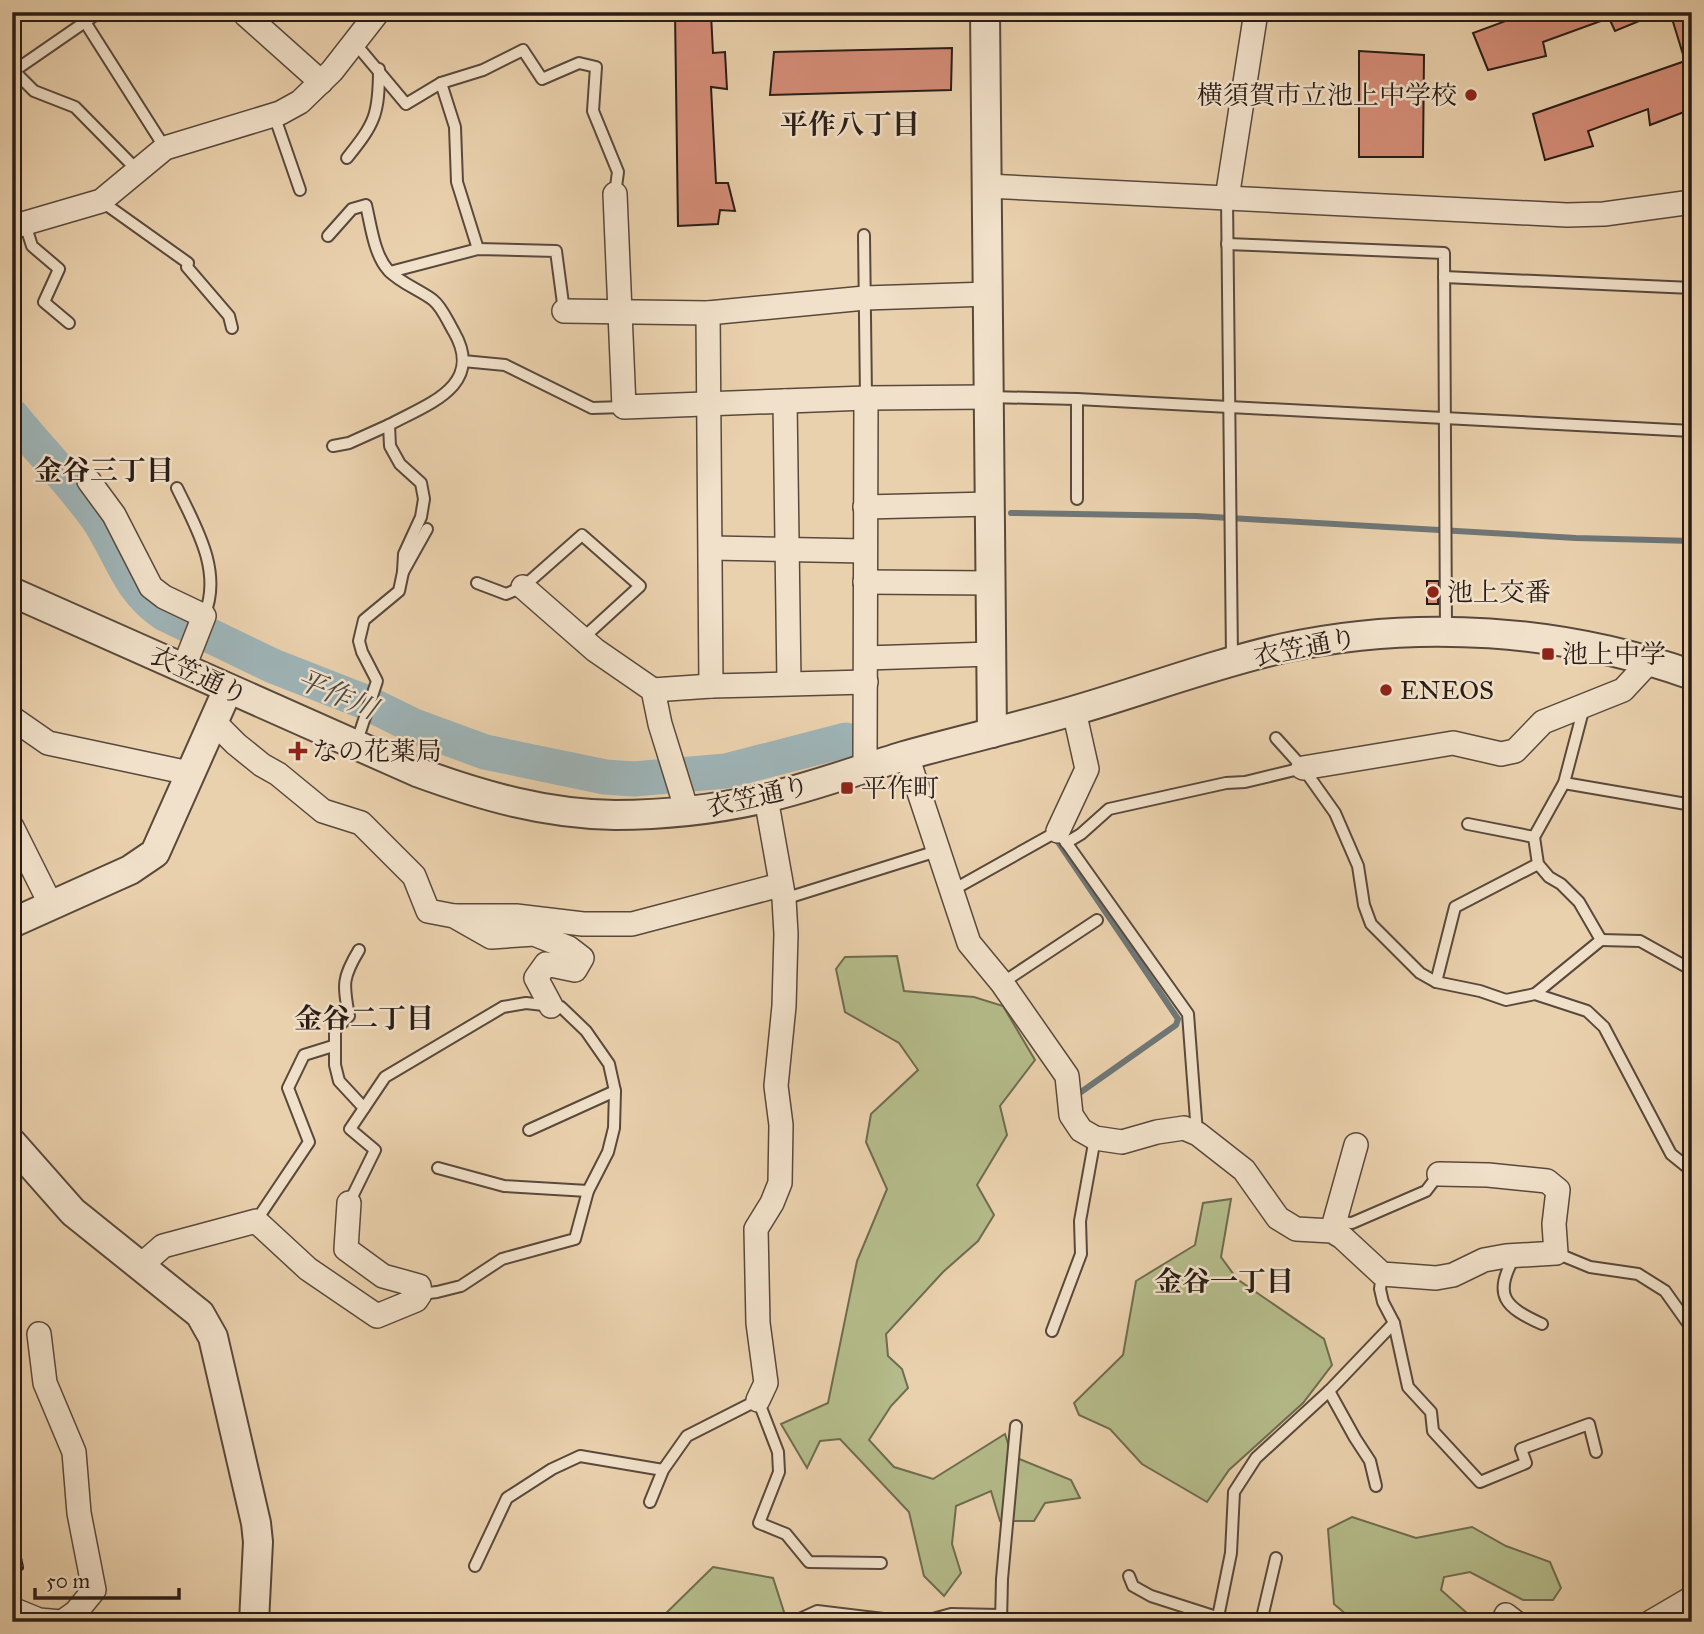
<svg xmlns="http://www.w3.org/2000/svg" width="1704" height="1634" font-family="'IM FELL Great Primer','Noto Serif JP',serif">
<style>
.green{fill:#b5bc8b;stroke:#6f6c50;stroke-width:2}
.lines{fill:none;stroke-linecap:round;stroke-linejoin:round}
.stream{stroke:#6f7777;stroke-width:6}
.river{stroke:#9eb4b7;stroke-width:35}
.building{fill:#d58d78;stroke:#291c16;stroke-width:2}
.service-casing{stroke:#59493c;stroke-width:14}
.minor-casing{stroke:#59493c;stroke-width:26}
.tertiary-casing{stroke:#59493c;stroke-width:32}
.service{stroke:#f1e1ca;stroke-width:10}
.minor{stroke:#f1e1ca;stroke-width:23}
.tertiary{stroke:#f1e1ca;stroke-width:28}
.rail-casing{stroke:#291c16;stroke-width:8}
.rail{stroke:#f1e1ca;stroke-width:5;stroke-dasharray:16;stroke-linecap:butt}
.poi-dot{fill:#8f2418;stroke:#f1e1ca;stroke-width:2.5}
.labels{text-anchor:middle;dominant-baseline:central;stroke-width:5;stroke-linejoin:round;paint-order:stroke}
.poi-label{font-size:26px;fill:#291c16;stroke:#f1e1ca;text-anchor:start}
.street-label{font-size:26px;fill:#291c16;stroke:#f1e1ca}
.neighbourhood-label{font-size:28px;font-weight:bold;fill:#291c16;stroke:#f1e1ca}
.water-label{font-size:28px;font-style:italic;fill:#4c4a46;stroke:#f1e1ca}
</style>
<rect width="100%" height="100%" fill="#ead1ad"/>
<filter id="stains"><feTurbulence type="fractalNoise" baseFrequency=".00286" numOctaves="4"/><feColorMatrix values="0 0 0 0 .2 0 0 0 0 .09 0 0 0 0 .02 0 0 0 .5 -.17"/></filter>
<radialGradient id="worn" r=".72"><stop offset=".6" stop-color="#630" stop-opacity="0"/><stop offset="1" stop-color="#630" stop-opacity=".3"/></radialGradient>
<!-- green -->
<g class="green">
<path d="M897 956 904 991 974 997 1003 1006 1035 1060 1000 1106 1007 1135 977 1185 994 1215 978 1241 943 1272 886 1334 888 1356 902 1369 908 1388 891 1406 869 1440 894 1467 933 1479 1005 1434 1012 1456 1071 1480 1080 1498 1045 1503 1034 1521H1000L991 1491 956 1506 952 1544 961 1573 944 1596 924 1576 909 1512 840 1439 820 1441 807 1468 781 1424 828 1403 857 1261 887 1189 866 1142 871 1114 918 1070 899 1043 845 1012 836 969 845 957Z"/>
<path d="M1231 1199 1221 1257 1237 1279 1324 1339 1332 1365 1303 1403 1229 1470 1207 1502 1142 1464 1110 1429 1079 1415 1074 1403 1123 1355 1136 1281 1195 1245 1203 1203Z"/>
<path d="M1352 1517 1416 1538 1472 1527 1506 1546 1550 1562 1561 1588 1553 1600H1523L1470 1572 1444 1577 1441 1590 1477 1622H1355L1334 1604 1328 1529Z"/>
<path d="M713 1567 773 1578 784 1612 772 1622H657Z"/>
</g>
<g class="lines">
<!-- stream -->
<g class="stream">
<path d="M1011 513 1196 516 1576 538 1692 541"/>
<path d="M1054 836 1178 1019 1176 1025 1081 1092"/>
</g>
<!-- river -->
<path class="river" d="M12 416C39 449 69 480 95 515 120 549 126 589 165 614L273 666 365 702 414 726 485 752 605 777 634 779 726 771 846 740"/>
</g>
<!-- building -->
<g class="building">
<path d="M675 12H722V15L711 14 713 53 725 52 727 89 711 87 716 183H728L735 211 720 210 718 224 678 226Z"/>
<path d="M1530 12H1661L1615 31 1609 18 1543 42 1546 56 1488 70 1473 33Z"/>
<path d="M1670 12H1692V109L1650 125 1648 109 1588 131 1593 146 1545 160 1533 114 1685 61Z"/>
<path d="M952 48 951 90 770 95 774 52Z"/>
<path d="M1359 51 1424 55 1423 157H1359Z"/>
<path d="M1427 581H1439L1438 604H1427Z"/>
</g>
<g class="lines">
<!-- service casing -->
<g class="service-casing">
<g id="service">
<path d="M99 12 85 22 165 148"/>
<path d="M85 22 14 71 34 91 75 107 137 170"/>
<path d="M354 42 406 104 441 83 483 70 523 50 542 79 579 63 596 67 593 111 618 172 615 194"/>
<path d="M441 83 455 127 457 182 478 249"/>
<path d="M274 115 300 190"/>
<path d="M347 158C375 123 379 115 379 69"/>
<path d="M1227 198 1232 658"/>
<path d="M101 201 188 263 187 267 229 316 232 328"/>
<path d="M25 224 32 246 59 269 44 302 69 323"/>
<path d="M864 235 866 398"/>
<path d="M328 236 352 209 366 205C371 226 374 254 388 270 400 283 420 290 433 300 442 307 448 322 454 332 485 386 428 404 389 425L390 446 400 464 421 483 424 499 421 517 404 554 403 572"/>
<path d="M1227 244 1444 253 1446 631"/>
<path d="M390 272 478 249 556 251 564 311"/>
<path d="M1444 277 1692 288"/>
<path d="M463 361 505 365 592 408 624 407"/>
<path d="M989 397 1077 399 1692 431"/>
<path d="M333 446 349 443 389 425"/>
<path d="M177 488C196 527 223 572 204 616"/>
<path d="M1077 499V399"/>
<path d="M477 583 506 594 523 587 582 535 640 586 582 639"/>
<path d="M1276 738 1303 768 1335 813 1358 866 1364 905 1371 924 1420 973 1436 982 1480 991 1506 1000 1535 994 1587 1011 1604 1027 1671 1154 1692 1171"/>
<path d="M356 744 377 681 362 652 359 641 364 620 399 591 403 572 427 529"/>
<path d="M1564 783 1692 805"/>
<path d="M1468 824 1534 837"/>
<path d="M1066 843 1081 834 1109 809 1226 783 1245 782 1303 768"/>
<path d="M951 891 1058 831 1188 1014 1197 1133"/>
<path d="M784 899 937 851"/>
<path d="M1601 940 1640 941 1692 970"/>
<path d="M359 950C342 978 343 984 349 1016L335 1030V1065L339 1081 364 1108"/>
<path d="M1436 982 1455 907 1538 864"/>
<path d="M1002 983 1097 920"/>
<path d="M1535 994 1601 940 1579 902 1561 884 1549 877 1538 864 1534 837 1564 783 1584 707"/>
<path d="M529 1130 615 1091"/>
<path d="M438 1168 504 1186 588 1191"/>
<path d="M349 1203 375 1150 350 1129 385 1077 503 1007 526 1003 561 1007 586 1031 609 1064 615 1091 614 1128 608 1152 588 1191 575 1239 502 1259 461 1286 437 1292 420 1294"/>
<path d="M256 1221 309 1142 288 1088 304 1055 333 1046"/>
<path d="M1336 1222 1352 1223 1426 1191 1439 1174"/>
<path d="M1556 1253 1590 1267 1638 1274 1665 1291 1692 1329"/>
<path d="M1515 1256C1492 1296 1505 1307 1542 1324"/>
<path d="M1382 1274 1380 1289 1383 1302 1394 1323 1408 1387 1431 1412 1433 1431 1480 1482 1526 1463 1521 1449 1589 1424 1596 1452"/>
<path d="M1052 1331 1081 1254 1080 1221 1095 1138"/>
<path d="M1329 1391 1355 1438 1370 1461 1376 1486"/>
<path d="M650 1502 663 1470 687 1436 758 1400 778 1452 779 1472 759 1523 786 1534 809 1562 881 1563"/>
<path d="M475 1566 507 1498 552 1469 580 1456 663 1470"/>
<path d="M1129 1576 1133 1586 1151 1596 1232 1622"/>
<path d="M793 1622 817 1611 908 1622"/>
<path d="M922 1622 951 1614 1000 1615"/>
<path d="M1001 1622 1002 1579 1016 1426"/>
<path d="M1212 1622 1218 1617 1231 1553 1234 1492 1256 1458 1329 1391 1394 1323"/>
<path d="M1261 1622 1276 1558"/>
</g>
</g>
<!-- minor casing -->
<g class="minor-casing">
<g id="minor">
<path d="M250 12 246 15 321 82"/>
<path d="M986 186 1567 215 1604 214 1692 202"/>
<path d="M615 194 624 407 866 398 989 397"/>
<path d="M1227 198 1256 12"/>
<path d="M12 227 101 201 165 148 280 113 300 102 332 71 378 12"/>
<path d="M564 311 708 313 865 298 989 294"/>
<path d="M708 313 711 686 866 682"/>
<path d="M785 401 789 683"/>
<path d="M89 481 114 515 151 587 164 597 204 616 184 667"/>
<path d="M865 507 990 504"/>
<path d="M711 548 865 551"/>
<path d="M865 582 990 583"/>
<path d="M523 587 595 650 653 690 660 724 687 811"/>
<path d="M866 658 991 654"/>
<path d="M653 690 711 686"/>
<path d="M12 718 48 743 189 773"/>
<path d="M214 722 236 744 262 765 278 774 323 811 361 823 414 876 428 911 454 916 491 937 534 934 569 948 582 958 575 970 546 964 536 978 551 1006"/>
<path d="M907 756 969 943 1002 983 1067 1076 1071 1115 1081 1130 1095 1138 1122 1142 1157 1132 1184 1128 1198 1134 1244 1170 1278 1218 1296 1229 1332 1231 1342 1237 1382 1274 1436 1278 1453 1275 1484 1260 1506 1256 1556 1253 1554 1224 1558 1190 1547 1181 1488 1175 1439 1174"/>
<path d="M865 768 866 398"/>
<path d="M1303 768 1453 743 1501 754 1515 751 1543 722 1623 690 1650 661"/>
<path d="M12 827 51 905"/>
<path d="M1058 831 1087 769 1074 711"/>
<path d="M456 916H516L583 924H632L780 885"/>
<path d="M1332 1231 1356 1145"/>
<path d="M139 1267 163 1246 256 1221 308 1269 377 1316 416 1300 420 1294 419 1286 383 1276 346 1249 349 1203"/>
<path d="M39 1334 45 1383 74 1452 79 1513 94 1590 76 1612 62 1622"/>
<path d="M758 1400 766 1383 758 1323 756 1229 772 1203 780 1183 781 1125 776 1086 784 1006 786 934 784 899 766 798"/>
<path d="M12 1609 39 1620 61 1622"/>
<path d="M1506 1615 1515 1622"/>
<path d="M1651 1622 1692 1598"/>
</g>
</g>
<!-- tertiary casing -->
<g class="tertiary-casing">
<g id="tertiary">
<path d="M985 12 992 733"/>
<path d="M12 592 417 772C483 796 545 814 615 815 665 815 717 809 765 798 812 787 858 770 904 756 961 740 1019 727 1076 710 1145 690 1213 664 1284 648 1417 619 1563 629 1692 675"/>
<path d="M12 923 130 870 155 853 228 689"/>
<path d="M12 1143 73 1212 200 1314 213 1337 256 1523 258 1542 254 1622"/>
</g>
</g>
<!-- service -->
<use href="#service" class="service"/>
<!-- minor -->
<use href="#minor" class="minor"/>
<!-- tertiary -->
<use href="#tertiary" class="tertiary"/>
<!-- rail casing -->
<g class="rail-casing">
<path id="rail" d="M12 1530 20 1567"/>
</g>
<!-- rail -->
<use href="#rail" class="rail"/>
</g>
<!-- markers -->
<g class="poi-dot">
<circle cx="1471" cy="95" r="7"/>
<circle cx="1433" cy="592" r="7"/>
<rect x="1541" y="647" width="14" height="14" rx="3.5"/>
<circle cx="1386" cy="690" r="7"/>
<path d="M294.5 740.5h7v7h7v7h-7v7h-7v-7h-7v-7h7z"/>
<rect x="840" y="781" width="14" height="14" rx="3.5"/>
</g>
<g class="labels">
<!-- poi labels -->
<g class="poi-label">
<text x="1457" y="95" text-anchor="end">横須賀市立池上中学校</text>
<text x="1447" y="592">池上交番</text>
<text x="1562" y="654">池上中学</text>
<text x="1400" y="690">ENEOS</text>
<text x="312" y="751">なの花薬局</text>
<text x="861" y="788">平作町</text>
</g>
<!-- street labels -->
<g class="street-label">
<text transform="translate(1305 647) rotate(-11)">衣笠通り</text>
<text transform="translate(199 675) rotate(25)">衣笠通り</text>
<text transform="translate(758 796) rotate(-13)">衣笠通り</text>
</g>
<!-- neighbourhood labels -->
<g class="neighbourhood-label">
<text x="850" y="124">平作八丁目</text>
<text x="104" y="470">金谷三丁目</text>
<text x="364" y="1018">金谷二丁目</text>
<text x="1224" y="1281">金谷一丁目</text>
</g>
<!-- water labels -->
<g class="water-label">
<text transform="translate(337 694) rotate(23)">平作川</text>
</g>
</g>
<!-- margin -->
<rect width="1704" height="1634" fill="none" stroke="#ead1ad" stroke-width="42"/>
<rect x="14" y="14" width="1676" height="1606" fill="none" stroke="#291c16" stroke-width="3.5"/>
<rect x="21" y="21" width="1662" height="1592" fill="none" stroke="#291c16" stroke-width="2"/>
<!-- scale -->
<path d="M35 1588v10h144v-10" fill="none" stroke="#291c16" stroke-width="3.5"/>
<text x="46" y="1588" font-size="21" fill="#291c16" stroke="#f1e1ca" stroke-width="5" paint-order="stroke">50 m</text>
<rect width="100%" height="100%" filter="url(#stains)"/>
<rect width="100%" height="100%" fill="url(#worn)"/>
</svg>
